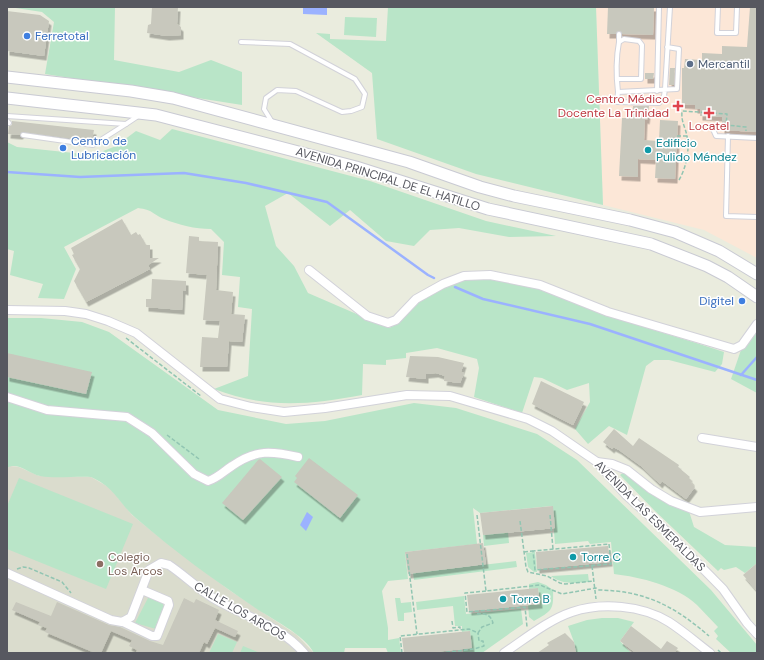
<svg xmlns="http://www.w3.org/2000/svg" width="764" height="660" font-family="'DM Sans',sans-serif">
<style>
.education{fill:#dadccd}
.medical{fill:#fce7d7}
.green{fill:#b9e5c8}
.water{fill:#9bb2ff}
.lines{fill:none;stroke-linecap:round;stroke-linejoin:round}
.stream{stroke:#9bb2ff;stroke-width:2.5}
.building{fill:#c8c8bd;filter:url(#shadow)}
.service-casing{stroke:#d2d2d9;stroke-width:6}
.minor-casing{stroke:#d2d2d9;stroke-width:10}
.secondary-casing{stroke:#c9cad3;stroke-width:13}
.path{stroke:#91c5b2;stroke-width:1.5;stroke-dasharray:4 2;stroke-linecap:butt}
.service{stroke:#fff;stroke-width:4}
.minor{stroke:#fff;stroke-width:8}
.secondary{stroke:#fff;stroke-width:11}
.shop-dot{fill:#3f7fe0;stroke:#fff;stroke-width:1.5}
.service-dot{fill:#5c6f8a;stroke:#fff;stroke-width:1.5}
.health-dot{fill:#e0444e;stroke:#fff;stroke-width:1.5}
.culture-dot{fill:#0f9aa8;stroke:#fff;stroke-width:1.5}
.education-dot{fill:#8d6e63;stroke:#fff;stroke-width:1.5}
.labels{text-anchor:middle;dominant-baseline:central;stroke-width:3;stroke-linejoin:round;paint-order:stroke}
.shop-label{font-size:12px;fill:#366cbe;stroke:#fff;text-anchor:start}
.service-label{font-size:12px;fill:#4e5e75;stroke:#fff;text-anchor:start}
.health-label{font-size:12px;fill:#be3a42;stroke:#fff;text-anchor:end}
.culture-label{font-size:12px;fill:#0d838f;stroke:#fff;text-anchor:start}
.street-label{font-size:12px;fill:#575860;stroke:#fff}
.education-label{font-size:12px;fill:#785e54;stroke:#fff;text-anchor:start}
</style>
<defs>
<filter id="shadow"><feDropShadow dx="2.5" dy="4.5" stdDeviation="0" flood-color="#0004"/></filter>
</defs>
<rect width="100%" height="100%" fill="#eaecde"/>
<!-- education -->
<path class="education" d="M10 466 19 467 39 476 91 477 110 488 132 515 159 537 229 590 297 635 314 653H7V468Z"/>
<!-- medical -->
<path class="medical" d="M596 7H757V258L704 230 603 205Z"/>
<!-- green -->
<g class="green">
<path d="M9 7H115L114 60 179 72 211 60 242 72V105L45 74 54 22 42 12Z"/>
<path d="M388 7H596L603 205 476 174 377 139 372 73 316 33 330 34V39L386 41Z"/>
<path d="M345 17 377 18 376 37 344 35Z"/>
<path d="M172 129 370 181 486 221 556 236 509 237 459 228 430 230 414 246 386 241 350 210 330 226 288 193 265 206 276 246 294 266 308 293 389 328C404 322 406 313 418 303 428 294 454 282 467 279 515 270 566 301 610 316 648 329 686 339 724 352L722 364 715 372 669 360H654L646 366 627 435 609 426 588 444 575 429 590 402 589 383 567 390 542 378 534 377 522 413 474 397 479 368 477 359 437 348 406 353V358L386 360V365L363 364 362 395C308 405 266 409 214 389L248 376 252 309 238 307 240 277 222 275 224 242 211 229C195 229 179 225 164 219 151 213 153 210 138 208L64 247 76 269 64 299 38 298 43 284 10 275 14 251 7 249V142L17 147 93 155 116 146 136 131 160 140Z"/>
<path d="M7 318H41L82 322 109 332 218 410 286 424 325 421 414 403 456 408 537 434 577 460 711 590 757 645V653H731L716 639 718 636 714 631 718 627C711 620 704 612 697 605 677 586 640 577 614 574L611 542 590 544 588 541 555 544 552 506 480 513 473 508 477 544 405 552 408 579 388 581 382 591 388 628V640L399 638 401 653H388L386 648H345L344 653H314C305 635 270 618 254 607 214 580 174 551 137 519 118 503 116 488 91 477 75 476 56 479 40 476 30 474 17 461 7 468Z"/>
<path d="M757 330V393L731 379 742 347Z"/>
<path d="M627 470 688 508 694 527 725 545 757 547V563L745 573 736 567 724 570 721 568 718 571 654 510 620 475Z"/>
<path d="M19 478 133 524 106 589 7 549V506Z"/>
<path d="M508 532 509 543 484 546 483 535Z"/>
<path d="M535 552 537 572H534L528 567 526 553Z"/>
<path d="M516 561 517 567 414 580 413 573Z"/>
<path d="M588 574 589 582C574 583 563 585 551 576Z"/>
<path d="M538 582 546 585 553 590C554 611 551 611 534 621L529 617 528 605 540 604 538 588 529 589V584Z"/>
<path d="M464 596 466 614 521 609 523 624 482 653H463V649L471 648 470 631 462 632V626H455L453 606 417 610 416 602Z"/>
<path d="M148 598H153L163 603 164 609 156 629 135 623Z"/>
<path d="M395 598H400L401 603 411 602 412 612 404 613V621H398Z"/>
<path d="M602 618H618L634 622 620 641 631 653H576L574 642 568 626 587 620Z"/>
<path d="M218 634 237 642 232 653H209Z"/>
<path d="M243 646 260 653H240Z"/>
</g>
<!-- water -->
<g class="water">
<path d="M303 7H327V15L303 14Z"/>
<path d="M307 512 313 517 306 531 300 525Z"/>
</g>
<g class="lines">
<!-- stream -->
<g class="stream">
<path d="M7 172 80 177 184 173 246 183 327 202 428 275 434 278"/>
<path d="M455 287 483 299 590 324 757 380"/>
<path d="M741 375 757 357"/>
</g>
</g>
<!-- building -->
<g class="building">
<path d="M152 7H178L177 24 181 27V35L167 36 147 33 148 25 151 24Z"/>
<path d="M608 7H654L653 35 622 34 619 31 616 34H607Z"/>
<path d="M750 7H757V132L722 130V117L700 116V109H695V105L682 104V68H684L685 59 702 60V53L722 54V46L747 47Z"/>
<path d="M7 11 40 15 49 21 44 56 7 51Z"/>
<path d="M670 68H675L674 85H669Z"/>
<path d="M645 73H654L653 79H645Z"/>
<path d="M633 106H649L647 120 645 119 644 140 659 141 660 120 678 121 675 179 655 178 656 160 638 159V177L619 176 622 118H632Z"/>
<path d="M12 121 94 130 92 141 23 132 20 135 8 134 9 126 12 125Z"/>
<path d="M122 219 131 235 136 232 138 235 140 234 146 245H150V258H159L148 265 150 269 86 302 74 281 80 269 72 255 74 254 71 248Z"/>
<path d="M189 236 199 237V241L218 242 216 290 233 292 231 314 245 315 242 342 229 341 227 367H200L202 337 218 338 220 321 203 320 207 275 186 273Z"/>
<path d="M152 279 186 281V291L183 290 182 310 146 307V299H151Z"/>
<path d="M7 353 92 372 86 394 7 377Z"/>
<path d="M410 356 438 357 464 363 461 372 464 373 460 383 444 381 445 376 436 373 426 374V379L406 377Z"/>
<path d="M541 381 584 402 573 425 532 404Z"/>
<path d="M614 429 633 446 639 438 679 465 678 467 690 477 689 478 692 481 691 483 695 487 686 499 662 481 660 484 641 466 619 450 613 447 612 449 603 442Z"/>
<path d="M309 458 358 495 340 518 294 482 297 478 295 476Z"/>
<path d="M260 459 282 477 243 520 222 503 258 460Z"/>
<path d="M553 506 555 528 483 535 480 513Z"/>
<path d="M483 543 486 564 408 574 405 552Z"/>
<path d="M608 546 610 562 537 569 536 552Z"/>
<path d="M757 563V591L743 575Z"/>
<path d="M538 588 540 604 469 611 467 595Z"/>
<path d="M184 598 194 603 196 599 219 610 215 620 238 631 235 637 215 628 207 644 204 642 199 653H136L137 650 129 646 132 640 111 631 101 653H95L45 632 47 628 38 625 40 622 12 610 16 602 51 616 57 602 109 625 120 627 150 641 163 645Z"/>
<path d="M631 626 661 649 667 641 678 648 674 653H636L620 641Z"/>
<path d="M470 631 472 648 425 653H404L402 638Z"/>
<path d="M565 633 574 642 576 653H537L549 645 547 643Z"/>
</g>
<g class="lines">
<!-- service casing -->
<g class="service-casing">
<g id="service">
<path d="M718 7 717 33H736L737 7"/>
<path d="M619 34V42"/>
<path d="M241 42 290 44 355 79 365 94 362 107 351 111 342 112 296 91 277 90 266 98 264 109 272 122"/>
<path d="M667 47 679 49 677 89 618 92 617 102 659 103 664 96 665 89 670 7"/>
<path d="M617 79H641L642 45 639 41 624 39 619 42C616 58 616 75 618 92"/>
<path d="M657 91 659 7"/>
<path d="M7 116 126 124 138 116"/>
<path d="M7 121 9 123"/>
<path d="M712 127 716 136 757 138"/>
<path d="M23 135 93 145 126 124"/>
<path d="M728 136 726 216 757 217"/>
</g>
</g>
<!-- minor casing -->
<g class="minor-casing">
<g id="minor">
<path d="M309 270 367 316 388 323 396 320 416 299 443 284 464 276 490 275 540 285 608 312 734 349 742 345 757 324"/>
<path d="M7 310 65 311 86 314 108 321 136 333 220 399 251 407 284 412 325 408 407 395 450 396 528 419 552 431 597 462 626 495 663 528 723 589 747 623 757 634"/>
<path d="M7 397 47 410 127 417 152 433 194 474 208 481C218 478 224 471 232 466 256 449 272 451 298 457"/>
<path d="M702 438 757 447"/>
<path d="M597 462 612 464 627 470 651 489 671 501 700 512 757 507"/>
<path d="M7 573 111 620 122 622 131 617 149 570 161 563 169 565C184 575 197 588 213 598 243 616 280 625 304 653"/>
<path d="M123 622 152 636H157L169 605 168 601 142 590"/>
<path d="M504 653C525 639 548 620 572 612 601 602 642 605 669 622 683 631 697 643 710 653"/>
</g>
</g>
<!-- secondary casing -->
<g class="secondary-casing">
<g id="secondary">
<path d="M7 77 131 91 173 98 409 162 480 187 514 196 630 220 675 232 719 251 757 274"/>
<path d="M7 98 156 115 356 167 488 209 651 244 707 266 728 277 757 297"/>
</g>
</g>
<!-- path -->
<g class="path">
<path d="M677 136H687"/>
<path d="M679 180C686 168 690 150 687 136 685 126 681 122 682 111L727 114 726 125 746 127V131"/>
<path d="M126 338 201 396"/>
<path d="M167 435 199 459"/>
<path d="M477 515 486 591 540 585 562 594 596 588 599 590C646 591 674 606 709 636"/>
<path d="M550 515 553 549"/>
<path d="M520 521 526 567 528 572 547 576 560 583 565 584 593 581"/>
<path d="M609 544 611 564 535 570 533 551Z"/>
<path d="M524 552 533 551"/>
<path d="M407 554 417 634"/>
<path d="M592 566 596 599"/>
<path d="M17 569 23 567 29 568 62 582 71 593"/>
<path d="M486 591 465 593 467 612 525 607 527 627"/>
<path d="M452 621 453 628 460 627V630"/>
<path d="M718 650 721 653"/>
<path d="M402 653 400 636 469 629 478 633 482 627 493 623C491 615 485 613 478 614L477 611"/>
<path d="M440 653 474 649 484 646 483 641H479L478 633"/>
</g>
<!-- service -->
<use href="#service" class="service"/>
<!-- minor -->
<use href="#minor" class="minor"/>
<!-- secondary -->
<use href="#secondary" class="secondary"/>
</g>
<!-- markers -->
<g class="shop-dot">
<circle cx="27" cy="36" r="4"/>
<circle cx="63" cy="148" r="4"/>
<circle cx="742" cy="301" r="4"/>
</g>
<circle class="service-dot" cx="690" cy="64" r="4"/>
<g class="health-dot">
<path d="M676 100h4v4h4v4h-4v4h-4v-4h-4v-4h4z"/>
<path d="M707 107h4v4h4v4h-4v4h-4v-4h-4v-4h4z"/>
</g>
<g class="culture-dot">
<circle cx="648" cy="150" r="4"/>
<circle cx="573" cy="557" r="4"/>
<circle cx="503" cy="599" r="4"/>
</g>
<circle class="education-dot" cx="100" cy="564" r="4"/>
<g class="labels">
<!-- shop labels -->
<g class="shop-label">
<text x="35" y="36">Ferretotal</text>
<text x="71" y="141">Centro de<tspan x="71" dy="14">Lubricación</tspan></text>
<text x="734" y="301" text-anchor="end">Digitel</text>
</g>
<!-- service labels -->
<g class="service-label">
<text x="698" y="64">Mercantil</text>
</g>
<!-- health labels -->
<g class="health-label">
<text x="669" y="99">Centro Médico<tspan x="669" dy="14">Docente La Trinidad</tspan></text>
<text x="709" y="126" text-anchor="middle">Locatel</text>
</g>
<!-- culture labels -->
<g class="culture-label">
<text x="656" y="143">Edificio<tspan x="656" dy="14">Pulido Méndez</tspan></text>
<text x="581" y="557">Torre C</text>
<text x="511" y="599">Torre B</text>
</g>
<!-- street labels -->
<g class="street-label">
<text transform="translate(388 179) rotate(17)">AVENIDA PRINCIPAL DE EL HATILLO</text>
<text transform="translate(650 516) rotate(45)">AVENIDA LAS ESMERALDAS</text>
<text transform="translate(240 611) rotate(30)">CALLE LOS ARCOS</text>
</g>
<!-- education labels -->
<g class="education-label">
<text x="108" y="557">Colegio<tspan x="108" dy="14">Los Arcos</tspan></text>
</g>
</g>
<!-- border -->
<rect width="764" height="660" fill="none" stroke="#575860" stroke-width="16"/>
</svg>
